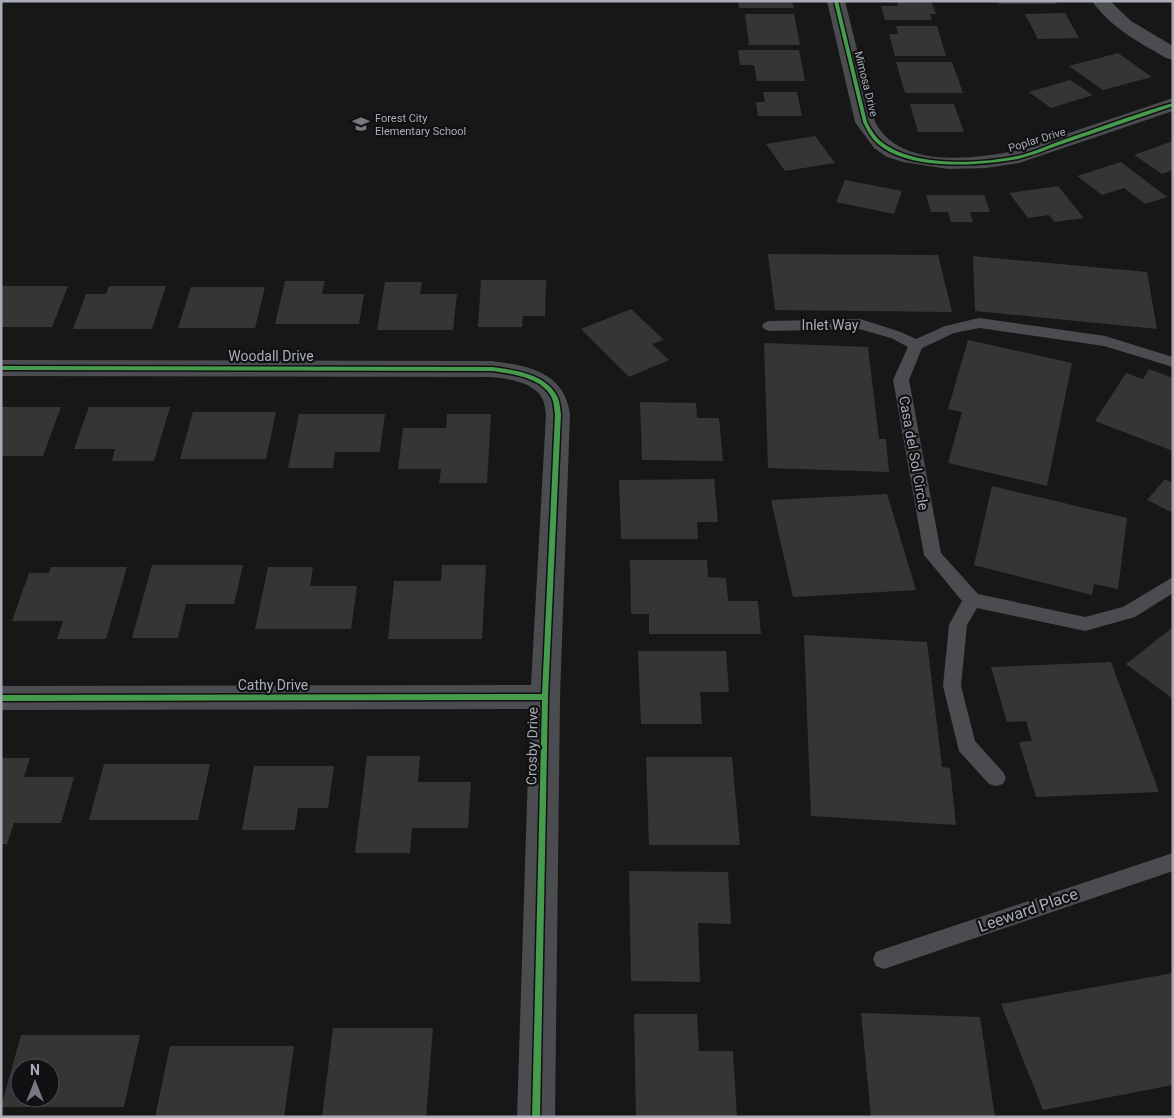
<svg xmlns="http://www.w3.org/2000/svg" width="1174" height="1118" font-family="Roboto,sans-serif">
<style>
.building{fill:#353536;fill-rule:evenodd}
.lines{fill:none;stroke-linecap:round;stroke-linejoin:round}
.service{fill:#4b4c50;fill-rule:evenodd}
.minor{fill:#4b4c50;fill-rule:evenodd}
.cycleway-casing{stroke:#111113;stroke-width:3}
.cycleway{fill:#469c4c;fill-rule:evenodd}
.labels{text-anchor:middle;dominant-baseline:central;stroke-width:4.5;stroke-linejoin:round;paint-order:stroke}
.far-street-label{font-size:11px;fill:#a8adb8;stroke:#111113}
.far-poi-label{font-size:11px;fill:#a8adb8;stroke:#111113;text-anchor:start}
.street-label{font-size:14px;fill:#a8adb8;stroke:#111113}
.near-street-label{font-size:16px;fill:#a8adb8;stroke:#111113}
</style>
<rect width="100%" height="100%" fill="#171717"/>
<!-- building -->
<g class="building">
<path d="M738 1H792L794 8H739Z"/>
<path d="M897 1H931L936 14H930L932 20H885L881 6H898Z"/>
<path d="M998 1H1056L1057 4H999Z"/>
<path d="M1065 13 1079 38 1038 39 1025 14Z"/>
<path d="M745 14H794L800 45H749Z"/>
<path d="M896 26H937L946 56H895L889 34H898Z"/>
<path d="M738 50H799L805 81H757L754 65H740Z"/>
<path d="M1118 53 1152 77 1103 90 1069 66Z"/>
<path d="M896 62H952L963 93H905Z"/>
<path d="M1070 80 1093 95 1051 108 1029 92Z"/>
<path d="M763 92H797L802 116H758L756 102H765Z"/>
<path d="M910 104H954L964 132H918Z"/>
<path d="M815 136 835 163 785 171 766 144Z"/>
<path d="M1173 141V170L1162 174 1134 155Z"/>
<path d="M1121 162 1167 197 1145 204 1124 188 1102 195 1077 176Z"/>
<path d="M845 180 902 191 894 214 836 202Z"/>
<path d="M1058 186 1084 218 1054 222 1049 215 1028 218 1009 193Z"/>
<path d="M926 195H984L990 212H970L973 222H951L948 212H931Z"/>
<path d="M768 254 938 255 952 312 775 310Z"/>
<path d="M973 256 1147 272 1157 329 975 311Z"/>
<path d="M481 280H546L545 316H523L522 327H478Z"/>
<path d="M285 281H325L322 294H364L359 324H275Z"/>
<path d="M385 282H422L420 294H457L453 330H377Z"/>
<path d="M1 286H68L52 327H1Z"/>
<path d="M109 286H166L152 329H73L86 294H106Z"/>
<path d="M191 287H265L255 328H178Z"/>
<path d="M631 309 664 340 652 344 669 360 629 377 581 329Z"/>
<path d="M968 340 1072 363 1047 486 948 463 962 412 948 409Z"/>
<path d="M764 343 868 347 879 439H886L889 472 768 468Z"/>
<path d="M1149 369 1173 378V451L1095 421 1126 373 1143 379Z"/>
<path d="M640 402 696 403 697 418H719L723 461 642 460Z"/>
<path d="M1 407H61L43 456H1Z"/>
<path d="M89 407H170L154 461H112L115 449H74Z"/>
<path d="M193 412H276L266 459H180Z"/>
<path d="M299 414H385L380 452H335L333 468H288Z"/>
<path d="M447 414H491L487 483H439L441 469H398L403 428H446Z"/>
<path d="M714 479 718 522H697L698 539H621L619 480Z"/>
<path d="M1165 479 1173 483V513L1147 500Z"/>
<path d="M992 486 1127 518 1118 589 1094 584 1092 595 974 565Z"/>
<path d="M887 494 916 590 793 597 771 500Z"/>
<path d="M630 560H707L708 577 726 578 728 601H758L761 634H649V614H631Z"/>
<path d="M152 565H243L234 604H186L178 638H132Z"/>
<path d="M442 565H486L482 639H388L394 581H441Z"/>
<path d="M51 567H127L106 639H57L63 621H12L29 573H49Z"/>
<path d="M268 567H313L310 586H357L351 629H255Z"/>
<path d="M1173 627V699L1126 664Z"/>
<path d="M804 635 927 642 942 767 950 768 956 825 811 816Z"/>
<path d="M638 651H726L729 692H700L702 724H641Z"/>
<path d="M1111 662 1159 792 1036 797 1019 742 1032 741 1026 721 1007 722 991 667Z"/>
<path d="M367 756H420L418 782H471L468 828H412L410 853H355Z"/>
<path d="M646 757H732L740 845H649Z"/>
<path d="M1 758H30L24 777H74L61 823H14L7 844H1Z"/>
<path d="M104 764H210L198 820H89Z"/>
<path d="M254 766H334L328 808H298L295 830H242Z"/>
<path d="M629 871 728 872 731 924 698 923 700 982 631 981Z"/>
<path d="M1173 973V1085L1043 1110 1001 1004Z"/>
<path d="M861 1013 980 1017 995 1117H871Z"/>
<path d="M634 1014H697L699 1051H733L737 1117H636Z"/>
<path d="M333 1028H433L426 1117H322Z"/>
<path d="M21 1035H140L124 1107H1ZM20 1068H50V1098H20Z"/>
<path d="M170 1046H294L284 1117H155Z"/>
</g>
<g class="lines">
<!-- service -->
<g class="service">
<path d="M979 318 1105 336 1173 357V367L1104 346 979 328 954 333 922 348 909 380 941 553 978 594 1085 617 1123 607 1173 577V593L1135 617 1085 631 977 608 967 625 961 686 975 741 1003 772 1006 778 1003 784 996 786 989 784 959 751 943 686 949 625 962 601 924 555 893 380 908 347 891 338 859 329 769 331 764 329 762 326 764 323 769 321 860 319 901 332 916 339 945 326Z"/>
<path d="M1173 853V871L884 969 876 966 873 959 876 952 884 949Z"/>
</g>
<!-- minor -->
<g class="minor">
<path d="M827 1H845L875 122C900 169 972 159 1015 151L1173 98V111L1019 163 986 168 948 169 903 162 887 157 874 148 855 122Z"/>
<path d="M1092 1H1110L1131 21 1173 46V60L1166 58C1139 42 1111 28 1092 1Z"/>
<path d="M1 360 492 361C529 366 564 372 570 414L560 697 555 1117H517L530 709 1 710V686L531 685 546 414C545 409 545 403 542 398 533 382 509 379 492 377L1 376Z"/>
</g>
<!-- cycleway casing -->
<g class="cycleway-casing">
<g id="cycleway">
<path d="M834 1H838L867 122C871 130 876 138 883 143 915 167 979 164 1017 156 1032 153 1046 146 1060 141 1098 128 1135 114 1173 103V106C1138 118 1103 130 1068 142 1052 147 1035 155 1018 159 980 166 909 171 878 144 871 138 867 130 863 122Z"/>
<path d="M1 366 492 367C515 370 547 374 558 398 560 403 560 409 561 414L548 697 540 1117H532L542 700 1 701V695L542 694 555 414C554 409 554 403 552 398 542 377 512 374 492 371L1 370Z"/>
</g>
</g>
<!-- cycleway -->
<use href="#cycleway" class="cycleway"/>
</g>
<!-- icons -->
<defs>
<g id="school-bare" transform="scale(1.35)"><path d="M0-5L7-2L0 1L-7-2ZM-4 1L0 2.5L4 1V4Q0 6-4 4Z" fill="#757880" stroke="#111113" stroke-width="2.5" paint-order="stroke"/></g>
</defs>
<g fill-rule="evenodd">
<use href="#school-bare" x="361" y="124"/>
</g>
<g class="labels">
<!-- far-street labels -->
<g class="far-street-label">
<text transform="translate(866 84) rotate(76)">Mimosa Drive</text>
<text transform="translate(1037 140) rotate(-17)">Poplar Drive</text>
</g>
<!-- far-poi labels -->
<g class="far-poi-label">
<text x="375" y="118">Forest City<tspan x="375" dy="13">Elementary School</tspan></text>
</g>
<!-- street labels -->
<g class="street-label">
<text x="830" y="325">Inlet Way</text>
<text x="271" y="356">Woodall Drive</text>
<text transform="translate(914 453) rotate(80)">Casa del Sol Circle</text>
<text x="273" y="685">Cathy Drive</text>
<text transform="translate(532 746) rotate(-89)">Crosby Drive</text>
</g>
<!-- near-street labels -->
<g class="near-street-label">
<text transform="translate(1028 910) rotate(-19)">Leeward Place</text>
</g>
</g>
<!-- border -->
<rect width="1174" height="1118" fill="none" stroke="#a8adb8" stroke-width="5"/>
<!-- north arrow -->
<g transform="translate(35 1083)"><circle r="24" fill="#111113" stroke="#4d4f55"/>
<path d="M0-4L9 19L0 12L-9 19Z" fill="#757880"/>
<text y="-8" font-size="14" font-weight="bold" text-anchor="middle" fill="#a8adb8">N</text>
</g>
</svg>
